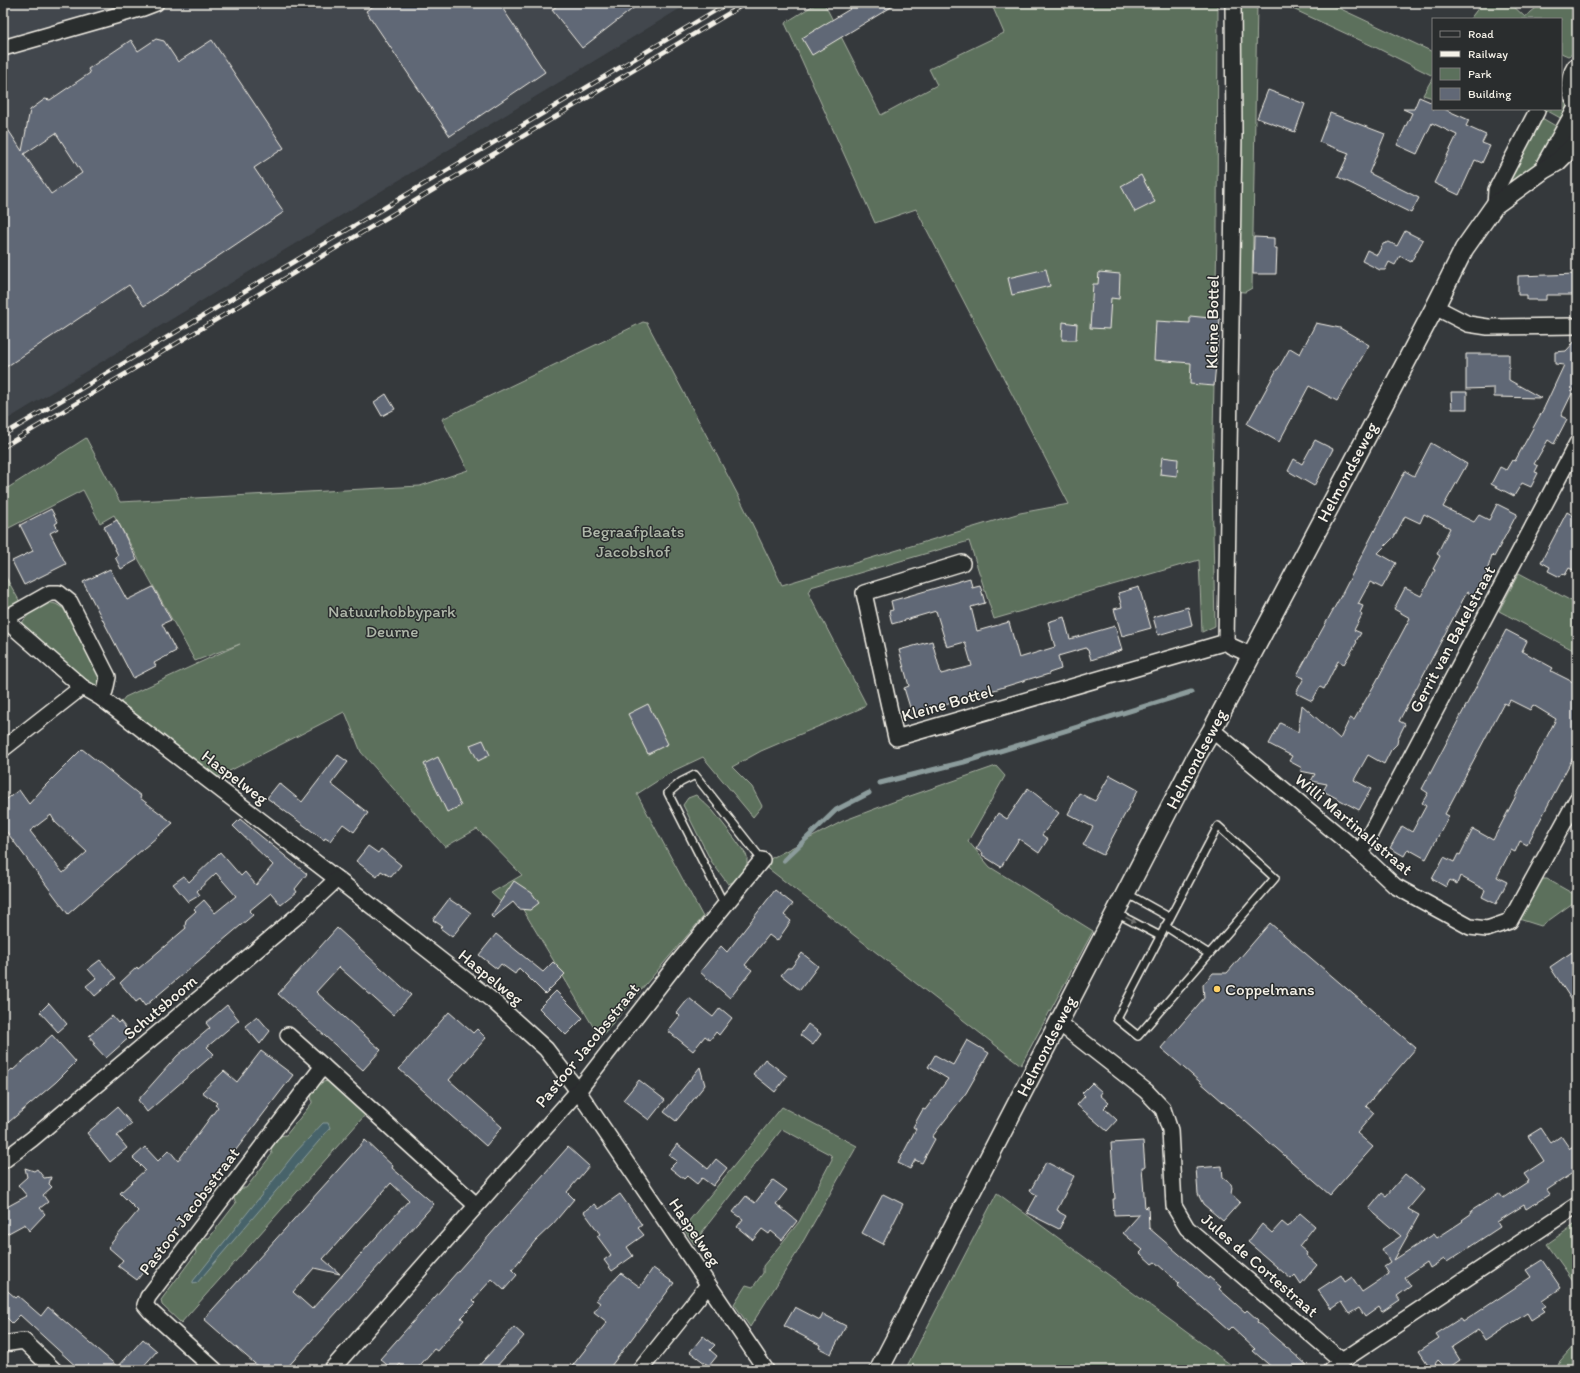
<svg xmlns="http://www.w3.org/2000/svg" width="1580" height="1373" font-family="Itim,sans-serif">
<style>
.built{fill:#42474d}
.green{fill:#5b705c;stroke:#a8b0a2}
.water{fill:#46646a;stroke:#8c9c9c}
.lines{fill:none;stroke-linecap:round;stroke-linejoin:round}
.stream{stroke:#8c9c9c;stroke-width:5}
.building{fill:#616876;stroke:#f4f1e8;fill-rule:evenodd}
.service-casing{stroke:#f4f1e8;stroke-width:10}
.minor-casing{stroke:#f4f1e8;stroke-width:18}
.tertiary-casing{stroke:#f4f1e8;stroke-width:21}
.secondary-casing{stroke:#f4f1e8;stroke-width:24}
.service{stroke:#2a2d2e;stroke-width:7}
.minor{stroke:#2a2d2e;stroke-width:15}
.tertiary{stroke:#2a2d2e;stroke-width:18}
.secondary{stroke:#2a2d2e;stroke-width:21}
.rail-casing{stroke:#f4f1e8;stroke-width:4.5}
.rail{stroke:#2a2d2e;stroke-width:3;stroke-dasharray:9;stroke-linecap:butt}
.oneway{fill:#71726f}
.poi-dot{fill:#ffd166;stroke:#2a2d2e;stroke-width:1.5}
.labels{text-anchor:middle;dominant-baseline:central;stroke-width:3;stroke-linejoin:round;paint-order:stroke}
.street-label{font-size:17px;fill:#f4f1e8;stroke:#2a2d2e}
.park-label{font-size:17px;fill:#afb7a9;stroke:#2a2d2e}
.poi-label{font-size:17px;fill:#f4f1e8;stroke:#2a2d2e;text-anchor:start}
</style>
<rect width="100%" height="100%" fill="#35393c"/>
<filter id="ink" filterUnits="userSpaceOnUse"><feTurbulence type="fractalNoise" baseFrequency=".025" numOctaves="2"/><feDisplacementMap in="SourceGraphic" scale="8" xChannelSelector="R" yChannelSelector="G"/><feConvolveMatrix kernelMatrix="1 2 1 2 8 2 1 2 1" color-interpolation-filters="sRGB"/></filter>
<g filter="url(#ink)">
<!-- built -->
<path class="built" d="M3 3H689L3 422Z"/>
<!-- green -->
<g class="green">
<path d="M817 3H824L881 115 937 85 929 69 1004 33 991 3H1218L1217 232 1212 485 1215 626 1202 632 1199 560 994 619 969 541 811 587 808 592 866 704 864 707 761 751 732 767 752 787 762 806 753 817 703 757 673 771 637 794 703 917 600 1038 516 898 503 904 491 893 522 875 477 829 445 847 361 752 346 714 344 712 214 779 118 706 125 697 240 644 195 661 114 515 100 523 83 490 3 531V491L86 438 120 502 420 486 468 470 442 419 643 322 647 323 739 497 782 585 1020 513 1069 504 916 209 875 223 785 23Z"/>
<path d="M1236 3H1257L1252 288 1245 292 1230 291Z"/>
<path d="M1280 3H1328L1433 52V76L1377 48Z"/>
<path d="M1482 3H1510L1525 17 1542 3H1577V53L1568 56 1561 53V19H1470Z"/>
<path d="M1433 77V98L1423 95Z"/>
<path d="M1561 84C1568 96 1567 107 1564 120L1544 109H1561Z"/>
<path d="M1542 118 1559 128 1538 163 1508 186 1504 183 1538 119Z"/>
<path d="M3 572 20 602 12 608H7L3 601Z"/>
<path d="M1519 573 1577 604V652L1499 611Z"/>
<path d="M48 602 56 604 64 609 100 675 101 684 97 689 54 655 20 625 33 609Z"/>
<path d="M996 766 1005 776 968 841 990 867 1093 931 1021 1065 765 866 770 859 843 821 893 802Z"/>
<path d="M696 795 713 811 735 839 747 856V868L739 880 728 884 711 861 683 805 688 798Z"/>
<path d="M1542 879H1547L1577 896V900L1541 926 1519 919Z"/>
<path d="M327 1081 366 1114 181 1323 162 1305 161 1300 196 1253 195 1247 202 1238H209L236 1203 233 1197 240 1188H246L272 1154 270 1146 278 1136 286 1135 312 1103 311 1094C316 1087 318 1083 327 1081Z"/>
<path d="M782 1107 857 1146 796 1254 750 1327 734 1304 746 1285 753 1287 763 1273V1266L799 1222 832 1159 831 1155 782 1129 702 1232 701 1242 695 1245 683 1228Z"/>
<path d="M997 1193 1004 1198 1238 1370H905Z"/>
<path d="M1577 1223V1286L1547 1244Z"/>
<path d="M1577 1342V1370H1552Z"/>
</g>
<!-- water -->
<path class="water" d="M323 1123H328L330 1128 197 1283 193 1284V1281L295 1153Z"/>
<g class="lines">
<!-- stream -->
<g class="stream">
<path d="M880 783 964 762 1191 692"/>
<path d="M784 860 836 810 869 793"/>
</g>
</g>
<!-- building -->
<g class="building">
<path d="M378 3H499L545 72 450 136 366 11Z"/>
<path d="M560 3H640L582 48 552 10Z"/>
<path d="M857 3H898L812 55 802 38 850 9 849 7Z"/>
<path d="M156 39 164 41 178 62 212 40 284 148 254 168 284 212 144 306 129 285 3 369V122L22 151 30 110 45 99 50 100 90 73 88 69 131 40 138 51ZM56 133 82 173 51 194 24 154Z"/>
<path d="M1268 90 1305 104 1295 132 1257 118Z"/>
<path d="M1419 97 1433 103V109H1444L1469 120 1466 126 1486 135 1482 143 1490 146 1482 163 1475 160 1459 195 1434 183 1457 135 1432 123 1417 154 1397 145 1412 113 1403 109H1414Z"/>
<path d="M1330 113 1385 134 1369 173 1419 198 1411 213 1338 177 1349 153 1319 142Z"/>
<path d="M1141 175 1155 202 1135 212 1121 186Z"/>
<path d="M1405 231 1423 240 1411 262 1400 256 1395 265 1389 262 1385 270H1380L1362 261 1367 250 1377 255 1383 244 1389 242 1397 246Z"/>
<path d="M1254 237 1274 238V248H1277L1276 274H1253Z"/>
<path d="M1046 269 1050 286 1012 295 1008 278Z"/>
<path d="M1099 272 1120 274 1119 299 1111 298 1109 329 1090 328 1093 284H1098Z"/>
<path d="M1577 274V295H1546V300H1527V295H1518V276Z"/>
<path d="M1190 316 1220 319 1214 386 1190 384 1191 363 1154 360 1156 321 1190 323Z"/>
<path d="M1063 322 1077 324 1076 340H1062Z"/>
<path d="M1316 323 1340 328 1369 345 1337 401 1309 386 1279 442 1247 424 1277 369H1278L1290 348 1300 354Z"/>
<path d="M1577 339V383L1561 416 1567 419 1554 444 1548 440 1534 464 1538 466 1535 472 1538 473 1531 487 1522 483 1514 496 1491 484 1500 467 1506 470 1512 460 1515 461 1544 408 1564 365 1555 364V352L1566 351Z"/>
<path d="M1466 354H1509V380L1541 398 1494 397V388L1466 389Z"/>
<path d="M1451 392H1467V409H1452Z"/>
<path d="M386 394 395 409 382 416 374 402Z"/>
<path d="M1315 440 1333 449 1314 486 1288 471 1294 459 1302 464Z"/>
<path d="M1431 443 1467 464 1443 507 1474 522 1479 515 1489 520 1497 504 1517 514 1494 557 1492 555 1485 578 1481 582 1474 596 1467 592 1399 721 1405 724 1398 738 1397 744 1391 750 1384 764 1368 755 1354 780 1371 789 1359 810 1323 791 1327 784 1311 781 1315 774 1300 771 1302 768 1289 761 1292 756 1269 744 1280 723 1298 732 1302 705 1340 739 1350 718 1354 720 1376 682 1410 618 1394 609 1405 588 1421 596 1435 570 1433 569 1440 556 1437 554 1450 528 1424 514 1420 523 1405 516 1394 537 1378 553 1396 563 1382 588 1370 582 1358 604 1363 606 1360 613 1362 615 1354 630 1361 633 1356 641 1357 642 1344 664 1338 661 1324 689 1320 687 1312 701 1296 693 1304 678 1297 675 1343 592 1405 471 1414 476Z"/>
<path d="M1162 457 1178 459 1177 476 1160 474Z"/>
<path d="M51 509 58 522 55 524 58 529 50 533 66 564 24 585 12 561 33 551 20 525Z"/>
<path d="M1567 512 1577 518V563L1573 570 1569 568 1565 575 1562 574 1560 577 1548 571 1550 567 1541 562Z"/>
<path d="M117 520 137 560 121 569 115 557 118 555 104 527Z"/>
<path d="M110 569 127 600 153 587 171 620 162 624 176 651 154 663 156 666 133 678 83 582Z"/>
<path d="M970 578 972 587 980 585 985 603 971 607 977 631 1009 622 1019 658 1055 647 1048 622 1064 617 1070 639 1115 626 1122 650 1091 660 1088 650H1087L1086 648 1058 656 1061 669 1049 673V674L1036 678V677L952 703 912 714 904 688 909 686 899 650 932 641 941 674 972 666 965 642 947 647 936 611 892 624 889 611 893 610 891 601Z"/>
<path d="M1139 587 1151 628 1122 636 1114 609 1122 607 1118 593Z"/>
<path d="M1188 607 1192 625 1158 635 1153 617Z"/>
<path d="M1506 630 1527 641 1522 651 1553 668 1551 671 1577 684V750L1527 845 1520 841 1515 852 1511 850 1497 877 1507 882 1496 904 1482 897 1485 890 1460 876 1457 884 1450 880 1446 887 1432 879 1444 857 1454 862 1458 854 1460 855 1473 829 1493 840 1556 719 1533 705 1530 710 1510 700 1507 705 1504 703 1445 814 1449 816 1426 859 1408 849 1404 856 1390 848 1402 826 1412 832 1426 806 1422 803 1428 793 1422 789Z"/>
<path d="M648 704 668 744 648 754 628 714Z"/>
<path d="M483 740 490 755 478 761 470 745Z"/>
<path d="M82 749 141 796 140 798 173 823 68 914 3 827V802L19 790 29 804 45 786ZM51 815 55 822 87 852 63 873 30 831Z"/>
<path d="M338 755 348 762 331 784 368 813 354 832 343 824 330 841 325 838 324 840 267 798 279 783 302 802Z"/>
<path d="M438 757 461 806 447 812 424 764Z"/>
<path d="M1110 775 1138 790 1103 855 1083 845 1093 827 1068 814 1079 793 1095 801Z"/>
<path d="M1028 788 1059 813 1042 835 1048 839 1039 853 1019 839 1001 867 982 855 983 853 976 849 998 813 1007 819Z"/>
<path d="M240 819 307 874 295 889 297 892 281 905 271 893 249 911 253 915 145 1006 140 999 136 1002 120 983 137 967 138 969 186 928 185 926 186 920 196 911 194 909 204 900 215 913 236 896 216 873 197 891 200 895 188 902 173 884 184 876 189 882 220 852 241 876 245 872 256 885 273 865 233 826Z"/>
<path d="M368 846 378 853 381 849 401 865 391 877 381 871 377 877 356 861Z"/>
<path d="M514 881 532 893 539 903 530 910 519 909 513 902 493 918 491 916Z"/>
<path d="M775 890 793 904 784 915 791 921 777 941 769 935 745 965 752 970 730 998 700 972 721 946 727 952Z"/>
<path d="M449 899 458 905 459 904 471 913 452 937 440 928 442 926 433 920Z"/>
<path d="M1270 923 1416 1048 1366 1106 1374 1113 1357 1133 1373 1147 1330 1195 1161 1048 1204 998 1203 985 1213 973H1227Z"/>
<path d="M337 928 411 995 393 1015 339 967 316 992 381 1050 363 1070 278 994Z"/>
<path d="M496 934 543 972 553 962 565 974 545 994 519 968 515 974 501 964 497 969 479 955Z"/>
<path d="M1572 952 1577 959V1008L1550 967Z"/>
<path d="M802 953 818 966 800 990 781 975 787 968H791Z"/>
<path d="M100 960 116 978 95 996 86 986 96 978 88 969Z"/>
<path d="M556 991 583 1018 566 1035 539 1008Z"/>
<path d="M689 998 713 1017 720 1008 732 1018 719 1035 716 1032 710 1040 705 1036 693 1051 668 1031 680 1016 677 1013Z"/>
<path d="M49 1003 67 1024 58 1032 40 1012Z"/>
<path d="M227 1005 239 1020 207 1047 214 1054 147 1112 138 1100 177 1056 210 1028 206 1023Z"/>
<path d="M449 1012 473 1033 477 1029 486 1038 449 1080 502 1127 486 1146 399 1069Z"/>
<path d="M112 1016 118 1023 120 1021 132 1035 106 1058 93 1044 95 1043 89 1036Z"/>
<path d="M257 1016 270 1031 260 1044 245 1026Z"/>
<path d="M808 1024 821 1034 813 1045 800 1035Z"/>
<path d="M52 1035 76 1062 56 1082 3 1127V1077L12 1069 13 1070Z"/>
<path d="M967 1040 989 1053 966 1093 932 1137 935 1139 922 1163 915 1160 910 1169 898 1163 916 1129 913 1127 923 1109 925 1110 948 1079 928 1067 935 1055 953 1065Z"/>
<path d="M261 1051 293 1075 137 1280 118 1266 123 1260 108 1247 138 1211 120 1193 145 1170 133 1158 145 1147 158 1161 169 1150 178 1161 218 1107 215 1105 217 1103 202 1092 224 1071 237 1082Z"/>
<path d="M765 1059 787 1076 775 1092 753 1074Z"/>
<path d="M700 1067 705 1085 676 1121 664 1112Z"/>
<path d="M639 1080 665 1100 649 1120 623 1100Z"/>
<path d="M1092 1083 1102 1092 1100 1095 1109 1103 1104 1108 1117 1120 1107 1131 1077 1105 1085 1096 1082 1093Z"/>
<path d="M117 1107 132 1124 117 1136 127 1148 110 1162 87 1133Z"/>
<path d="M1541 1128 1551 1143 1561 1136 1570 1149 1577 1145V1170L1547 1190 1550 1194 1526 1209 1524 1205 1497 1222 1500 1227 1447 1262 1444 1259 1430 1268 1427 1262 1405 1277 1411 1286 1397 1296 1400 1300 1382 1312 1379 1307 1365 1317 1359 1308 1349 1314 1341 1302 1331 1309 1318 1290 1341 1275 1345 1282 1352 1277 1362 1292 1389 1274 1384 1266 1390 1262 1382 1249 1401 1236 1369 1209 1382 1193 1386 1196 1405 1174 1424 1190 1408 1209 1419 1215 1394 1260 1434 1234 1437 1238 1463 1221 1462 1220 1472 1213 1471 1211 1499 1193 1503 1198 1529 1181 1524 1174 1544 1161 1528 1136Z"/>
<path d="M365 1140 393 1166 392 1168 434 1204 285 1370H262L204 1319ZM391 1183 409 1200 312 1309 293 1292 314 1268 340 1274 323 1259Z"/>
<path d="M1143 1141 1145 1167H1142L1145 1208 1148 1205 1149 1228 1208 1279 1209 1277 1221 1287 1219 1289 1245 1312 1247 1310 1258 1320 1257 1322 1307 1365 1293 1366 1294 1370H1275L1253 1351 1255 1349 1231 1327 1228 1330 1178 1286 1179 1283 1164 1270 1155 1262 1152 1264 1140 1253 1143 1250 1123 1233 1140 1214 1114 1215 1113 1199H1115L1111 1143Z"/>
<path d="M677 1144 708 1169 716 1159 727 1168 713 1186 702 1178 697 1184 687 1176 684 1179 670 1168 677 1161 669 1155Z"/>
<path d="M568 1147 589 1166 567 1192 574 1199 553 1224 535 1241 512 1270 517 1275 504 1290 492 1279 473 1300 476 1303 461 1318 464 1320 437 1351 434 1349 416 1370H407L400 1364 395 1370H393L380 1359Z"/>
<path d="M1046 1162 1074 1176 1057 1210 1059 1211V1212L1066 1216 1059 1229 1027 1213 1037 1195 1030 1191Z"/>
<path d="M1222 1166 1223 1178 1231 1184 1232 1188 1231 1194 1240 1202 1223 1221 1203 1204 1198 1194 1196 1168Z"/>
<path d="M25 1168 34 1171 37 1169 44 1178 51 1177 49 1184 52 1187 43 1195 48 1202 40 1208 45 1214 29 1231 25 1224 3 1236V1209L27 1196 18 1185 27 1177Z"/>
<path d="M773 1180 787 1190 776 1204 797 1221 782 1240 771 1231 769 1234 762 1229 753 1240 737 1227 743 1219 733 1212 746 1196 755 1203Z"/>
<path d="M620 1194 642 1225 638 1228 644 1235 627 1247 633 1256 612 1271 604 1260 611 1255 597 1236 600 1234 584 1212 595 1204 599 1209Z"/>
<path d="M883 1194 903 1204 883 1244 862 1233Z"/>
<path d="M1300 1213 1315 1226 1299 1246 1307 1253 1306 1255 1317 1265 1301 1284 1295 1275 1291 1279 1248 1242 1262 1224 1272 1233 1282 1222 1288 1227Z"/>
<path d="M1542 1260 1561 1288 1542 1301 1546 1306 1542 1308 1545 1311 1531 1320 1527 1313 1485 1341 1478 1330 1452 1347 1460 1360 1447 1369 1438 1360 1431 1369 1419 1351 1439 1338 1436 1334 1461 1318 1463 1322 1531 1277 1526 1270Z"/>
<path d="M653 1268 674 1283 608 1370H569L607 1322 594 1312 600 1303 596 1300 601 1294 621 1273 640 1287Z"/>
<path d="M3 1287 16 1298 18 1296 41 1316 48 1307 118 1367 143 1339 157 1351 140 1370H80L20 1315 12 1323 3 1314Z"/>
<path d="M795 1307 820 1320 823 1314 846 1326 831 1354 819 1348 820 1345 784 1326Z"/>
<path d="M514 1327 524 1336 519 1342 493 1370H475Z"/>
<path d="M703 1336 715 1345 710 1350 717 1356 709 1366 690 1352Z"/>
</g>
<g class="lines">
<!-- service casing -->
<g class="service-casing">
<g id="service">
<path d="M1218 826 1275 878 1138 1036 1117 1019Z"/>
<path d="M1126 893 1169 917"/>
<path d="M725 906 668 793 681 782 695 775 762 860"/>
<path d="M1116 913 1160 936"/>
<path d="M1165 926 1209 954"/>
</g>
</g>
<!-- minor casing -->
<g class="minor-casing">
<g id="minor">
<path d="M1233 3 1234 133 1226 642 1231 646 1251 655"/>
<path d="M3 48 143 8 156 3"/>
<path d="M1495 205 1496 190 1537 111"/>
<path d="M1435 307 1468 324 1488 327 1577 326"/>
<path d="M962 563 864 593 896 738 1226 642"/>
<path d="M3 618 82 687 101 698 337 879 493 1001 546 1049 578 1091 766 1370"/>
<path d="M4 619 50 593H59L70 602 108 677 105 691 101 698"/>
<path d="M1212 730 1360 853 1395 886 1470 927 1487 929 1510 921 1577 799"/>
<path d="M3 749 82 687"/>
<path d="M1360 853 1577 443"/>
<path d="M1058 1022 1146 1091 1163 1109 1170 1130 1174 1206 1187 1228 1342 1361"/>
<path d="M288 1035 323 1066"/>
<path d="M3 1161 32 1139 302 912 337 879"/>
<path d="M3 1344 24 1341 54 1370"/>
<path d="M215 1370 150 1311 145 1305 148 1297 323 1066 476 1205"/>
<path d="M331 1370 578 1091 674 967 762 860"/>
<path d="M640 1370 708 1285"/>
<path d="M1331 1370 1342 1361 1577 1205"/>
</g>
</g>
<!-- tertiary casing -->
<g class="tertiary-casing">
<g id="tertiary">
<path d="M1546 164 1577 109"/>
<path d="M879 1370 1196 757 1212 730 1435 307 1464 249 1495 205 1543 170 1557 162 1577 142"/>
</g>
</g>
<!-- secondary casing -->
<g class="secondary-casing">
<path id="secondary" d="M1577 69C1571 79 1571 90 1577 100"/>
</g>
<!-- service -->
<use href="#service" class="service"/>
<!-- minor -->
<use href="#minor" class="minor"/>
<!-- tertiary -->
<use href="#tertiary" class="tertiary"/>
<!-- secondary -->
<use href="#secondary" class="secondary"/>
<!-- rail casing -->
<g class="rail-casing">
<g id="rail">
<path d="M3 435 728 3"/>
<path d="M3 447 746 3"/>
</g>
</g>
<!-- rail -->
<use href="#rail" class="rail"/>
</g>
<!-- one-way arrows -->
<defs><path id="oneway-solid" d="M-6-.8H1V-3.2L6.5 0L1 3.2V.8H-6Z"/></defs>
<use class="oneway" href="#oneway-solid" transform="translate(1131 920) rotate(27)"/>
</g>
<!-- markers -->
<circle class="poi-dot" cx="1217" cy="989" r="4"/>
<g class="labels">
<!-- street labels -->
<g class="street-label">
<text transform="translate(1212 322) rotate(-89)">Kleine Bottel</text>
<text transform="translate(1347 472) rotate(-62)">Helmondseweg</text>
<text transform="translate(1452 639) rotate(-62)">Gerrit van Bakelstraat</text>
<text transform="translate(947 703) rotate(-16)">Kleine Bottel</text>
<text transform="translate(1196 759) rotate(-62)">Helmondseweg</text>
<text transform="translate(235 777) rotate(37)">Haspelweg</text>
<text transform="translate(1354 824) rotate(40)">Willi Martinalistraat</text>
<text transform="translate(491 977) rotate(39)">Haspelweg</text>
<text transform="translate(160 1007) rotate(-40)">Schutsboom</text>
<text transform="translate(587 1045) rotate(-51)">Pastoor Jacobsstraat</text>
<text transform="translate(1046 1046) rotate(-63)">Helmondseweg</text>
<text transform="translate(189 1211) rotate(-53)">Pastoor Jacobsstraat</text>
<text transform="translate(695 1232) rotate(56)">Haspelweg</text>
<text transform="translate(1260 1265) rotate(41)">Jules de Cortestraat</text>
</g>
<!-- park labels -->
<g class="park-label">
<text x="633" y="531">Begraafplaats<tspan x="633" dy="20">Jacobshof</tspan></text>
<text x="392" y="611">Natuurhobbypark<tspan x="392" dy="20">Deurne</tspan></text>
</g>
<!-- poi labels -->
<g class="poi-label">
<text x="1225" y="989">Coppelmans</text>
</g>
</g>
<!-- margin -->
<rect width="1580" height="1373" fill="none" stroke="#2a2d2e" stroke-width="16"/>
<rect x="8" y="8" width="1564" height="1357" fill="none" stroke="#f4f1e8" stroke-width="1.5" filter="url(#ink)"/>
<!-- legend -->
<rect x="1432" y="18" width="130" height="92" fill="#2a2d2e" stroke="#7b7b78"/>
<rect x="1440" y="31" width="20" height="6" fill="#2a2d2e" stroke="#7b7b78"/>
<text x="1468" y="38" font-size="12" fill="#f4f1e8">Road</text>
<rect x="1440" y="51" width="20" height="6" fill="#f4f1e8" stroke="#7b7b78"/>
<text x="1468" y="58" font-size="12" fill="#f4f1e8">Railway</text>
<rect x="1440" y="68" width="20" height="12" fill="#5b705c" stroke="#7b7b78"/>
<text x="1468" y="78" font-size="12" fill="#f4f1e8">Park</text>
<rect x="1440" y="88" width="20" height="12" fill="#616876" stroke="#7b7b78"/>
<text x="1468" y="98" font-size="12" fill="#f4f1e8">Building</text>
</svg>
